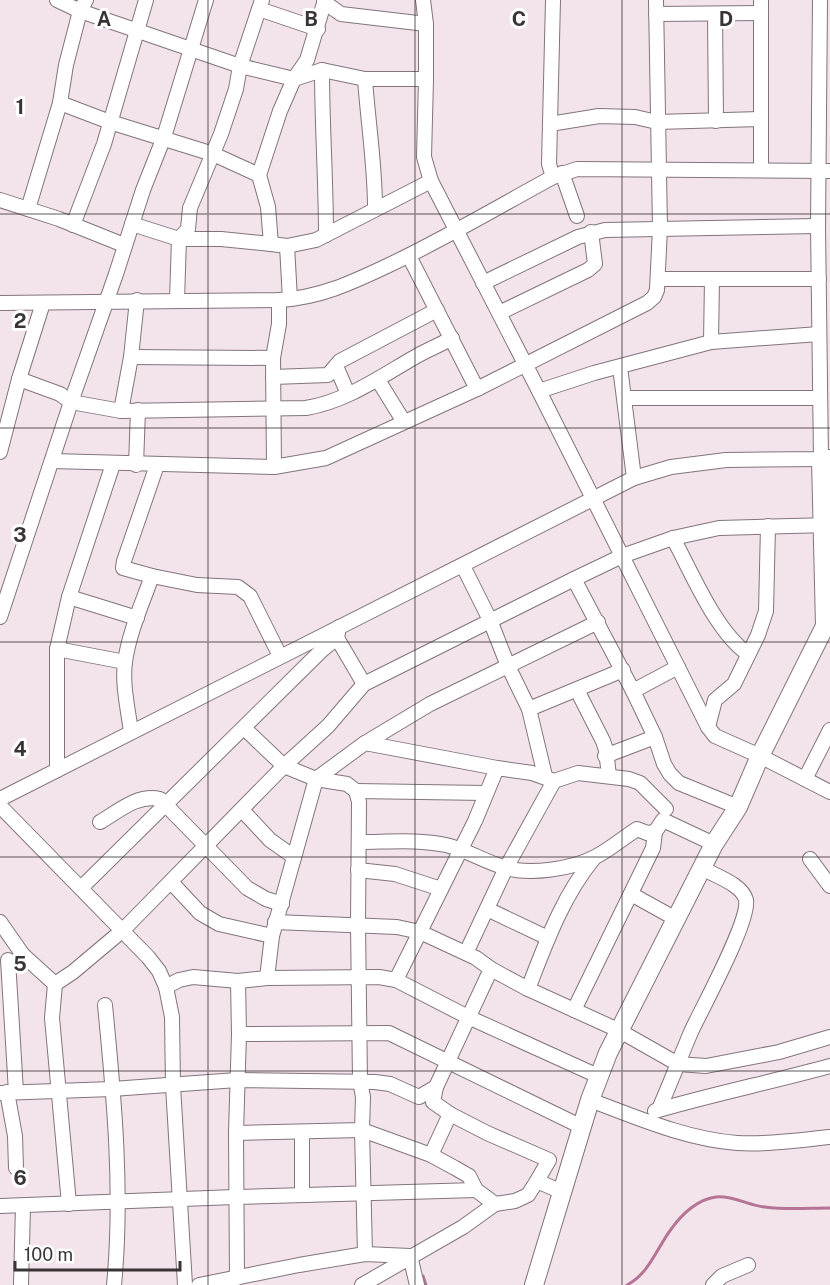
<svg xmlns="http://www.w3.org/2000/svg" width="830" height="1285" font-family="'Public Sans',sans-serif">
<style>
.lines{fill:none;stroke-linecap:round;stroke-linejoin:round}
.stream{stroke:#b57495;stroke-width:3}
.minor-casing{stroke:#82747b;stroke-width:16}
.major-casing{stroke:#82747b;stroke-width:20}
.minor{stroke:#fff;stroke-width:14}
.major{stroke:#fff;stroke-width:18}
.grid{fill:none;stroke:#3a3437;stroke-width:1.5;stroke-opacity:0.55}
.grid-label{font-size:20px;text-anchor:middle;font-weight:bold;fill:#3a3437;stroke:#fff;stroke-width:6;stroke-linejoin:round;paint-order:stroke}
</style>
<rect width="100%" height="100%" fill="#f3e4eb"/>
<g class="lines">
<!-- stream -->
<g class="stream">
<path d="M423 1276 426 1285"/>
<path d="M627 1285C650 1273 657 1247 672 1228 682 1214 698 1199 716 1197 732 1195 750 1206 765 1207 786 1210 809 1208 830 1208"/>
</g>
<!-- minor casing -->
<g class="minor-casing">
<g id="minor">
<path d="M57 0 80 11 240 66 294 79 322 70 365 79H426"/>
<path d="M423 0 426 24V79L424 157 431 181 539 391 708 727 715 736 760 756 830 792"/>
<path d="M761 0V170"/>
<path d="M324 2 341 14 426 24"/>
<path d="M259 9 318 29"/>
<path d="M656 14 761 13"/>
<path d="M715 14 716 121"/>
<path d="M322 70C322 125 326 180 326 235"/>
<path d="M365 79C368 122 375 165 375 208"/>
<path d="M60 103 110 122 213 154 259 175"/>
<path d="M550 124 599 116 635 117 657 122 760 119"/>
<path d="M562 173 577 216"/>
<path d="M553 177 549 164 553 0"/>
<path d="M0 200 59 219 124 245"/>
<path d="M28 209 60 103 66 65 80 11 86 0"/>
<path d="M132 224 179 239H221L271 244 268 207 259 175 280 111 294 79 307 60 325 0"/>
<path d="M73 225 104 144 146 0"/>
<path d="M271 244 287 246 316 240 431 181"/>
<path d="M287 246 290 299"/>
<path d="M409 256 477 389"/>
<path d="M658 279H819"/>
<path d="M483 283 578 237 605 230 818 226"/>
<path d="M177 300 179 239 188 229 190 208 221 134 236 89 240 66 262 0"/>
<path d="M0 303 279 300C319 298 351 283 387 266 444 239 498 207 553 177L577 169 830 171"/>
<path d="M499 313 588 270 595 264 591 232"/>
<path d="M711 342 712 279"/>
<path d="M131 357 273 358"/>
<path d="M336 366 348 394"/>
<path d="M620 367 634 478"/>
<path d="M273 377 328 375 340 361 437 310"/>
<path d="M19 379 60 394 71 402 121 411 306 408C347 401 380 377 415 357 427 350 440 345 452 338"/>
<path d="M378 380 404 422"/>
<path d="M539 391 594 373 711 342 819 334"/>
<path d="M624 398H819"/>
<path d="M121 411 131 357 137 300"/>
<path d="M0 452 19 379 43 303"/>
<path d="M52 461 274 467 326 458 477 389 647 303 654 297 657 290 660 228 656 0"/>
<path d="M136 465 138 410"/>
<path d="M157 465 124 561 123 568 152 576 197 585 238 587 250 596 280 656"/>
<path d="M274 467 273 358 279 324V300"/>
<path d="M673 538C692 573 716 632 748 654"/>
<path d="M463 566 490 620 508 666 529 709 545 776"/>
<path d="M574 579 633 691 655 737 664 764 670 774 679 783 738 807"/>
<path d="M69 597 137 618"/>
<path d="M0 617 71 402 116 274 143 190 164 137 206 0"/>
<path d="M337 638 364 684"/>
<path d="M57 649 125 662"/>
<path d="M577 690 603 741 606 750 609 776"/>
<path d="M633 691 678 667"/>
<path d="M529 709 623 670"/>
<path d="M708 727 715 700 734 684 758 635 766 611 768 526"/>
<path d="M131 732C128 709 122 684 125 662 129 633 142 604 152 576"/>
<path d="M365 743 497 768"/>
<path d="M605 756 655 737"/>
<path d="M57 770V649L69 597 113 464"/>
<path d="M805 779 830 730"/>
<path d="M554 781 578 773 629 779 640 783 666 809"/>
<path d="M356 791 485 793"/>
<path d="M0 799 634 478 671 467 726 460 821 459 818 226 820 0"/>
<path d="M0 806 148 957 159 971 166 987 172 1017 173 1086 185 1285"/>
<path d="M242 810 270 840 294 857"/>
<path d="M100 822C119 811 137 794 160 799L247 888 266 899 282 904"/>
<path d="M359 842C388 842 418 839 446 845 467 850 485 862 506 868 530 875 572 869 595 857 609 850 623 838 637 829L647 833 655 832"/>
<path d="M810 859 830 886"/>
<path d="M358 870 395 874 441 889"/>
<path d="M171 882 200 913 219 924 272 936"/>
<path d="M82 887 322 650 337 638 339 627"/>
<path d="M631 894 676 919"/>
<path d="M487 909 548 938"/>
<path d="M0 922 23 955 55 984 52 1018 69 1204"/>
<path d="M8 960 16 1092"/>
<path d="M491 969 528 989 618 1030 678 1064 706 1066 779 1052 830 1037"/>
<path d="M267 978 272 936 316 779 365 743 430 704 598 622"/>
<path d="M396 980 475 821 497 768 532 773 554 781 506 868 466 953"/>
<path d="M55 984 73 972 123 930 284 766 328 726 364 684 574 579 622 556 673 538 719 528 830 525"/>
<path d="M166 987 179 980 193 977 238 981 267 978 379 977 396 980 468 1017 598 1076"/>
<path d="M528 989C546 943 562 897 594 858"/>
<path d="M105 1005C114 1097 123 1192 114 1285"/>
<path d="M574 1010 653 848 655 832 663 820 714 844"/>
<path d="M239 1034 389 1033 582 1127"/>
<path d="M436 1087 433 1102 450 1114 487 1133 549 1160 537 1181"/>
<path d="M7 1092 15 1136 16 1168"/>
<path d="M0 1093 112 1089 237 1080 375 1082 390 1084 419 1097 436 1087 491 969 476 958 420 932 397 927 275 922"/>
<path d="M590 1100C638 1118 686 1139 737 1143 767 1145 800 1140 830 1137"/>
<path d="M659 1109C670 1084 680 1058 691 1032 702 1008 750 921 746 900 742 884 715 876 702 868"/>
<path d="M655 1111C713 1094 772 1082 830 1066"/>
<path d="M302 1132V1195"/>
<path d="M236 1133 362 1130 363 1097 360 1081 358 924 359 802 356 791 347 784 316 779 284 766 244 728"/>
<path d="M431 1155 450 1114"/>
<path d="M0 1206 235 1197 476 1190"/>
<path d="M365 1254 362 1130 431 1155 455 1168 469 1176 476 1190 495 1204"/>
<path d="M237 1278 236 1133 239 1034 238 981"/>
<path d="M21 1285 23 1206"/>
<path d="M199 1285 299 1265 365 1254 410 1256 417 1285"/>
<path d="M362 1285 463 1227 495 1204 515 1201 528 1195 537 1181 562 1192"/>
<path d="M713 1285 722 1276 748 1265"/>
</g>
</g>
<!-- major casing -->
<g class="major-casing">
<path id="major" d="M534 1285 590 1100 608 1053 714 844 738 807 760 756 825 626 821 459H830"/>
</g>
<!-- minor -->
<use href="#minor" class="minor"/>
<!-- major -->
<use href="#major" class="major"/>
</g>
<!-- grid -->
<path class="grid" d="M208 0V1285M415 0V1285M622 0V1285M0 214H830M0 428H830M0 642H830M0 857H830M0 1071H830"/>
<g class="grid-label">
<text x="104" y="26">A</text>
<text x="311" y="26">B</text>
<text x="519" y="26">C</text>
<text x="726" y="26">D</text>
<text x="20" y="114">1</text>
<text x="20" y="328">2</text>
<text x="20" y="542">3</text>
<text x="20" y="756">4</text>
<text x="20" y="971">5</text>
<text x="20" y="1185">6</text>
</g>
<!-- scale -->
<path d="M15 1261v9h165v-9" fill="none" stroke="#3a3437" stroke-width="3"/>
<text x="24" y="1261" font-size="18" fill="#3a3437" stroke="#ffffff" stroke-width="4.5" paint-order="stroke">100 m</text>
</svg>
